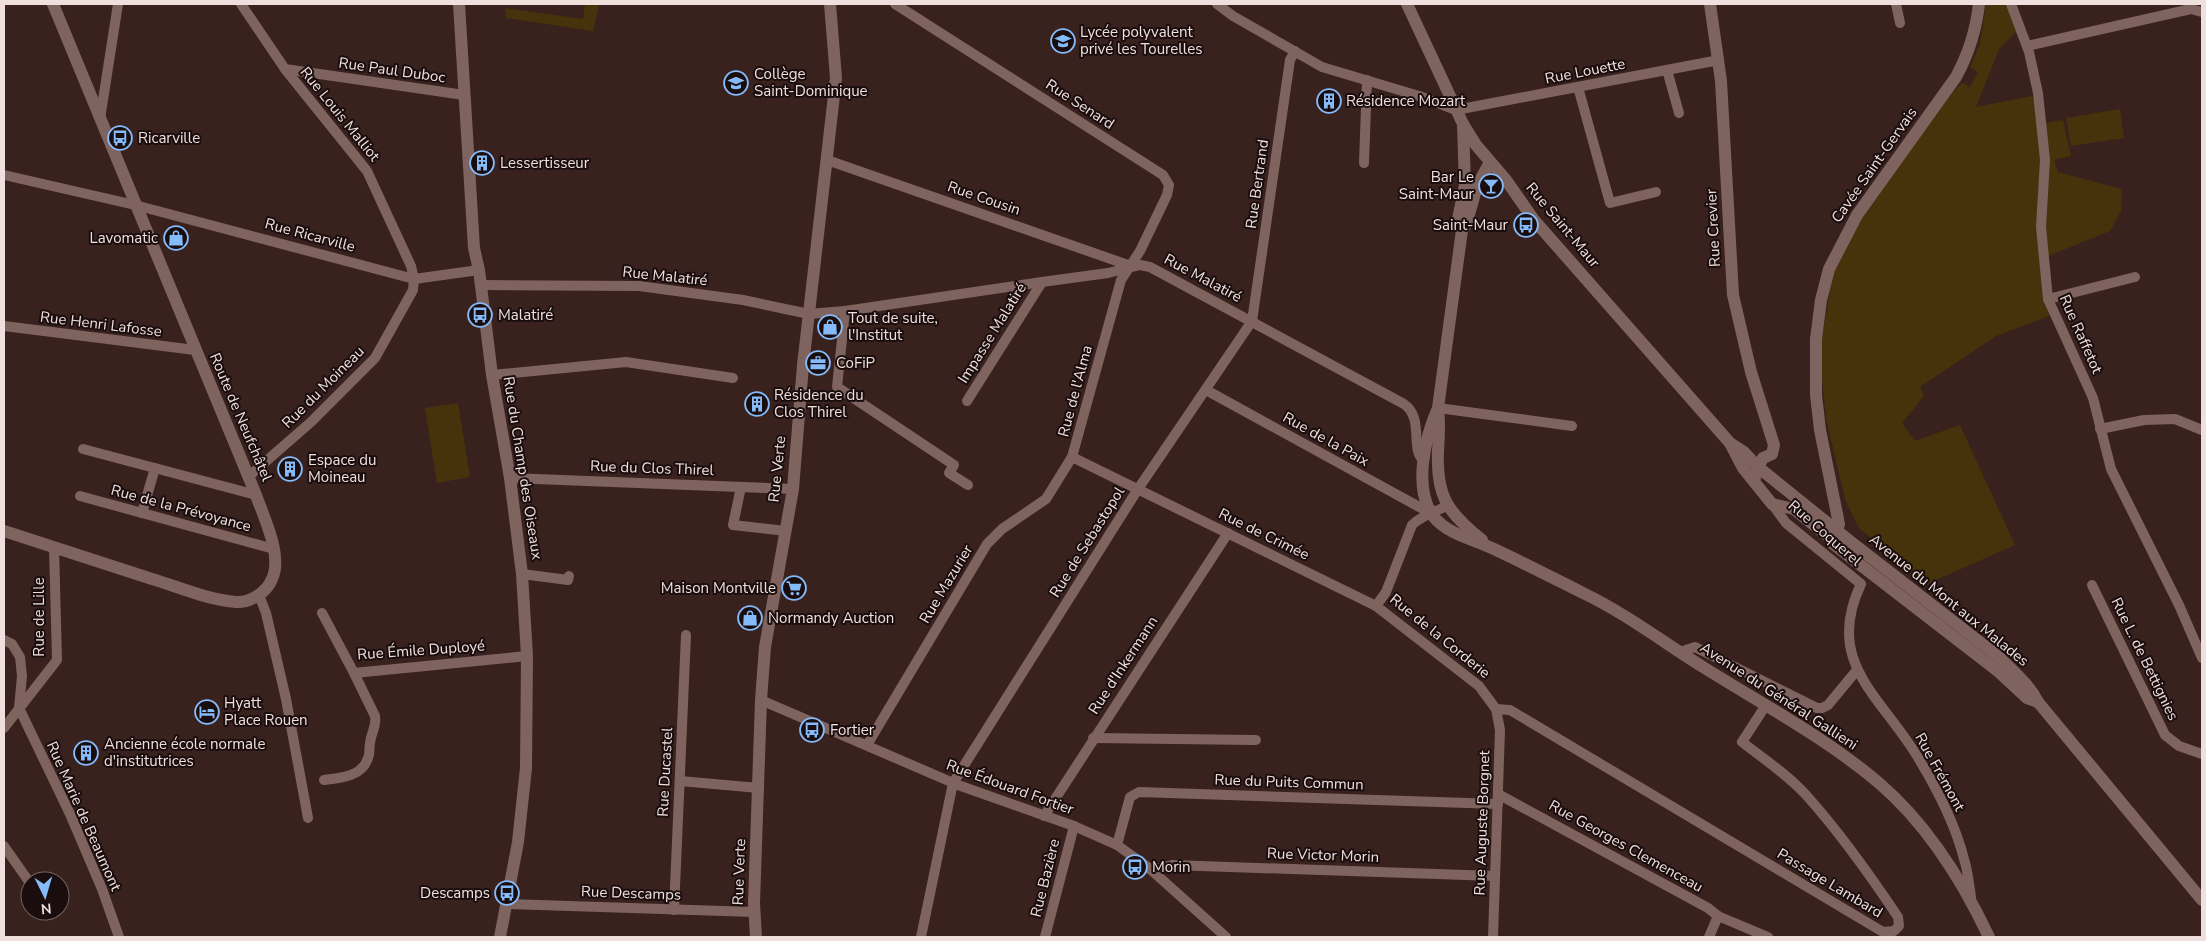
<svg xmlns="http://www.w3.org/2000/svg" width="2206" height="941" font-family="'Nunito Sans',sans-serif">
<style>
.green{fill:#47330b}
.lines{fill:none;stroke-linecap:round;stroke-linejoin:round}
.street{stroke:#7f635f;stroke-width:10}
.secondary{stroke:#7f635f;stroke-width:12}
.labels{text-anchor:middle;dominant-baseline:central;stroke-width:4;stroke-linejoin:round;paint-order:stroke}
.poi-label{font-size:15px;fill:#f0e0dd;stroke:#190e0d;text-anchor:start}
.street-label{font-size:15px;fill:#f0e0dd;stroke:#190e0d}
</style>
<rect width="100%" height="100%" fill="#39211e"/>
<!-- green -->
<g class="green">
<path d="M585 4H599L593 31 506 18 505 8 583 19Z"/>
<path d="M1986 4H2008L2017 31 1999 49 1976 107 2032 96 2045 123 2063 120 2071 156 2054 160 2058 172 2122 189 2121 211 2110 231 2041 259 2045 298 2049 316 1996 336 1920 387 1924 396 1902 423 1915 441 1960 425 2015 545 1927 584 1858 527 1845 499 1826 418 1822 378V338L1833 272 1861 217 1953 92 1962 83 1970 87 1978 72 1970 67 1980 44Z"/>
<path d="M2120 109 2124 138 2071 146 2066 118Z"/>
<path d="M458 403 470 477 437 483 425 408Z"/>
</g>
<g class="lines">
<!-- street -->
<g class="street">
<path d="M241 4 285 69 367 171 411 266 414 279 413 290 375 358 311 422 248 477"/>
<path d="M1217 4 1233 16 1322 67 1419 96 1456 110 1719 60"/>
<path d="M1896 4 1900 23"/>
<path d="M2011 4 2029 52 2038 93 2045 160 2041 227 2048 299 2093 398 2111 469 2179 605 2202 658"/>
<path d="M2027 46 2191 9 2202 12"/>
<path d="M285 69 464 95"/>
<path d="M1667 70 1679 113"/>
<path d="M1578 87 1610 203 1656 192"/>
<path d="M100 119 118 4"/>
<path d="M827 160 1131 266"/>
<path d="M1364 163 1367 80"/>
<path d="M4 175 135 205 414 279 479 270"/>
<path d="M481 285 639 286 743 300 809 314 845 311 1042 282 1108 273 1140 265 1150 267 1404 404C1425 419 1409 449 1424 461"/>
<path d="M2048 299 2135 277"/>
<path d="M845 311 837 387 954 465 949 473 968 485"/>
<path d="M4 326 195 350"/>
<path d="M492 375 626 362 733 378"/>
<path d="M1206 390 1432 514"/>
<path d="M967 401 1042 282"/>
<path d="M1438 408 1572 426"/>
<path d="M2100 429 2144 420 2175 419 2202 430"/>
<path d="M83 449 256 495"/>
<path d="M1072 457 1376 606 1479 686 1496 709 1500 730 1493 937"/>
<path d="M510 478 793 489"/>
<path d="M741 487 733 525 786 531"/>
<path d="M80 496 274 549"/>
<path d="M1772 504 1786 523 1861 584C1824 662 1880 695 1917 756 1936 787 1955 823 1964 859 1968 871 1969 885 1971 897"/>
<path d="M142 513 155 468"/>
<path d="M522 574 568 580 569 576"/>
<path d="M2092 585 2165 735 2179 746 2202 754"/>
<path d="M259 595 266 613 286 699 308 818"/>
<path d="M1376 606 1386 592 1412 525C1422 515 1436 512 1448 505"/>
<path d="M322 613 354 673 527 656"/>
<path d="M4 640 12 644 20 657 22 676 19 708 70 814 102 889 119 937"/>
<path d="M1680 652 1695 647 1817 708H1822L1828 705 1857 670"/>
<path d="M761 700 958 785 1074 826 1117 845 1149 868 1226 937"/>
<path d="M1496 709 1510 710 1883 932 1894 931 1899 926 1898 917C1870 875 1841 834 1807 796 1788 775 1764 759 1742 742L1766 705"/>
<path d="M4 728 57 660 54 547"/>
<path d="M1093 738 1256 740"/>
<path d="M867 745 987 544 1002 529 1046 499 1072 457 1121 280 1140 251 1167 195 1169 185 1163 175 895 4"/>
<path d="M324 780C340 778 362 777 368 758 370 754 369 748 370 743 371 733 377 726 375 716L354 673"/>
<path d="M680 781 759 788"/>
<path d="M1498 794 1708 908 1718 916 1709 937"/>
<path d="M1044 816 1228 533"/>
<path d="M1117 845 1130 797 1139 792 1498 804"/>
<path d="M4 846 30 883"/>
<path d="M1151 870 1172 865 1495 876"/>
<path d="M507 904 754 912"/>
<path d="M674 910 686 635"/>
<path d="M47 911 50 915"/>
<path d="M1718 916 1768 937"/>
<path d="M921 937 953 783 1138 489 1252 321 1290 60 1295 51"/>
<path d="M1045 937 1074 826"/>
</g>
<!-- secondary -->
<g class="secondary">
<path d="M459 4 474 248 479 270 492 375 510 478 522 574 527 656 526 768 518 842 500 937"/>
<path d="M1407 4 1463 124 1476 145 1506 180 1534 220 1730 443 1744 452 1758 467 1851 542 1999 657C2013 671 2029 684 2038 702L2202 900"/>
<path d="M1710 4 1721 81 1733 295 1751 372 1774 445 1772 454 1763 458 1758 467 1754 481"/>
<path d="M1463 124 1465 185 1458 219 1462 230 1438 408C1425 437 1413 488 1433 516 1448 535 1473 539 1494 549 1524 563 1553 578 1583 593 1625 613 1663 642 1703 667 1762 704 1826 738 1879 783 1928 825 1962 880 1989 937"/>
<path d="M1462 230 1466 225 1477 186 1490 162"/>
<path d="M1438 409C1440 424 1439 437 1438 451 1436 496 1447 512 1482 540"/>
<path d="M1730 443 1743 468 1772 504 1794 509 1829 537 1832 543 1999 672 2027 698 2038 702"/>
<path d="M1837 530 1839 524 1820 430 1816 395V339L1821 300 1829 269 1857 215 1956 77C1969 53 1976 31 1979 4"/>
<path d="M4 531C53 547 103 563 152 579 179 587 208 600 236 602 250 603 267 592 272 579 283 556 264 518 256 495L53 4"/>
<path d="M756 937 754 903 761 700 765 647 793 489 803 365 836 78 830 4"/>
</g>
</g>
<!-- icons -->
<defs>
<g id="school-ring" transform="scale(1.25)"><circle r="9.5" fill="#190e0d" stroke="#86bbfb" stroke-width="1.5"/><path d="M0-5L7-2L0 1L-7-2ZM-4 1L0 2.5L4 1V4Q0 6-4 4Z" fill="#86bbfb"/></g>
<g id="building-ring" transform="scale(1.25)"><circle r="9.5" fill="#190e0d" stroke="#86bbfb" stroke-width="1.5"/><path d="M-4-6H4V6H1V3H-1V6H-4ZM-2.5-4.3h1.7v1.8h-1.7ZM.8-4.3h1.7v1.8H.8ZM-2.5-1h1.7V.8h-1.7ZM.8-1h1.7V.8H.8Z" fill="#86bbfb"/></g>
<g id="bus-ring" transform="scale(1.25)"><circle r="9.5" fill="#190e0d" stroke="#86bbfb" stroke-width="1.5"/><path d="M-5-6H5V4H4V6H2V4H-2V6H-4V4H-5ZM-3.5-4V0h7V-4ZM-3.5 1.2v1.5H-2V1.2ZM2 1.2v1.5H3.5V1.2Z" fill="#86bbfb"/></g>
<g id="bar-ring" transform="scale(1.25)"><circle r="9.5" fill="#190e0d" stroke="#86bbfb" stroke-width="1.5"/><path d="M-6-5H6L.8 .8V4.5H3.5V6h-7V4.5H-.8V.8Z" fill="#86bbfb"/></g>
<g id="shop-ring" transform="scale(1.25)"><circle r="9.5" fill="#190e0d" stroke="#86bbfb" stroke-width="1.5"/><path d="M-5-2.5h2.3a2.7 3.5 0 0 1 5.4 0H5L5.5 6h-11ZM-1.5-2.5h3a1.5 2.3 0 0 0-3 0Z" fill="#86bbfb"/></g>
<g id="office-ring" transform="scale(1.25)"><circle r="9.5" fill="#190e0d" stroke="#86bbfb" stroke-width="1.5"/><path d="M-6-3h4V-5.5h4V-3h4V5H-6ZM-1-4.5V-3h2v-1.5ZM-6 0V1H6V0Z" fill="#86bbfb"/></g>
<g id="supermarket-ring" transform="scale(1.25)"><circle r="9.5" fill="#190e0d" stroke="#86bbfb" stroke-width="1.5"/><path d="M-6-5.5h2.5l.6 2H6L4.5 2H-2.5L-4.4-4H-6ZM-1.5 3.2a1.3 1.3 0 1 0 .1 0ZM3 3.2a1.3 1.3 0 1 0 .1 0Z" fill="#86bbfb"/></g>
<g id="hotel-ring" transform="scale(1.25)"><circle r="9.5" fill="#190e0d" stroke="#86bbfb" stroke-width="1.5"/><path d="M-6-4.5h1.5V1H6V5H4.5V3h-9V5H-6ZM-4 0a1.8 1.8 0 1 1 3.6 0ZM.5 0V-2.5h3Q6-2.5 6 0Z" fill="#86bbfb"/></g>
</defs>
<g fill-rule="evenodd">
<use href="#school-ring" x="1063" y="41"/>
<use href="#school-ring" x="736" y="83"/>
<use href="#building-ring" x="1329" y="101"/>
<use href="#bus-ring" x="120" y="138"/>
<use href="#building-ring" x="482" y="163"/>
<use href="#bar-ring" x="1491" y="186"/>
<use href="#bus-ring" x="1526" y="225"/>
<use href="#shop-ring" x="176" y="238"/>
<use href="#bus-ring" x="480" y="315"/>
<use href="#shop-ring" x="830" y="327"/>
<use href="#office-ring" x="818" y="363"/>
<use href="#building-ring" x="757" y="404"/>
<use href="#building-ring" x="290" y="469"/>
<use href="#supermarket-ring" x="794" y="588"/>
<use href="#shop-ring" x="750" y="618"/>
<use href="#hotel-ring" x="207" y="712"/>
<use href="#bus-ring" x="812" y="730"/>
<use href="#building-ring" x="86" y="753"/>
<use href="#bus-ring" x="1135" y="867"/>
<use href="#bus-ring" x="507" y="893"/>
</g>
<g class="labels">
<!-- poi labels -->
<g class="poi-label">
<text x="1080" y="32">Lycée polyvalent<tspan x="1080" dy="17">privé les Tourelles</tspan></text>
<text x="754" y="74">Collège<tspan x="754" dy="17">Saint-Dominique</tspan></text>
<text x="1346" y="101">Résidence Mozart</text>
<text x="138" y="138">Ricarville</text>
<text x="500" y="163">Lessertisseur</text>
<text x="1474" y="177" text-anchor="end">Bar Le<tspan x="1474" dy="17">Saint-Maur</tspan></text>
<text x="1508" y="225" text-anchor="end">Saint-Maur</text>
<text x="158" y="238" text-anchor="end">Lavomatic</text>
<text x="498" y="315">Malatiré</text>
<text x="848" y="318">Tout de suite,<tspan x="848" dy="17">l'Institut</tspan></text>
<text x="836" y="363">CoFiP</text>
<text x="774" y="395">Résidence du<tspan x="774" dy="17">Clos Thirel</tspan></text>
<text x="308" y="460">Espace du<tspan x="308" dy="17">Moineau</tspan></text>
<text x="776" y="588" text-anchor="end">Maison Montville</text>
<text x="768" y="618">Normandy Auction</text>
<text x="224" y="703">Hyatt<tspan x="224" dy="17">Place Rouen</tspan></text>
<text x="830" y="730">Fortier</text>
<text x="104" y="744">Ancienne école normale<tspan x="104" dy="17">d'institutrices</tspan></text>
<text x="1152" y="867">Morin</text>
<text x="490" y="893" text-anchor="end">Descamps</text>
</g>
<!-- street labels -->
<g class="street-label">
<text transform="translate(392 70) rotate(8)">Rue Paul Duboc</text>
<text transform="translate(1585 71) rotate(-11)">Rue Louette</text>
<text transform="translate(1080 104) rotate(33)">Rue Senard</text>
<text transform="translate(340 114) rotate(51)">Rue Louis Malliot</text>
<text transform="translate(1874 165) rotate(-55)">Cavée Saint-Gervais</text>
<text transform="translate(1257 184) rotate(-82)">Rue Bertrand</text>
<text transform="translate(984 198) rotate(19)">Rue Cousin</text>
<text transform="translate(1563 225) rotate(50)">Rue Saint-Maur</text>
<text transform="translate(1713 228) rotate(-93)">Rue Crevier</text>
<text transform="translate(310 235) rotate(15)">Rue Ricarville</text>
<text transform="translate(665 276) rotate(6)">Rue Malatiré</text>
<text transform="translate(1203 278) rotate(28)">Rue Malatiré</text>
<text transform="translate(101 324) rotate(7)">Rue Henri Lafosse</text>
<text transform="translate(992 333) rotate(-58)">Impasse Malatiré</text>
<text transform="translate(2081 334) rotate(66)">Rue Raffetot</text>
<text transform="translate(323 387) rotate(-45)">Rue du Moineau</text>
<text transform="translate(1075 391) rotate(-75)">Rue de l'Alma</text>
<text transform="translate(241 417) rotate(67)">Route de Neufchâtel</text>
<text transform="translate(1326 439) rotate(29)">Rue de la Paix</text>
<text transform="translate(523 468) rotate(81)">Rue du Champ des Oiseaux</text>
<text transform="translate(652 468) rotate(2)">Rue du Clos Thirel</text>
<text transform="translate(777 469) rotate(-84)">Rue Verte</text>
<text transform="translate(181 508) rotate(15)">Rue de la Prévoyance</text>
<text transform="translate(1825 533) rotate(41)">Rue Coquerel</text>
<text transform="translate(1264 534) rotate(26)">Rue de Crimée</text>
<text transform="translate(1087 542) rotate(-58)">Rue de Sebastopol</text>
<text transform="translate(946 584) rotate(-59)">Rue Mazurier</text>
<text transform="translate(1949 600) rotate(39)">Avenue du Mont aux Malades</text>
<text transform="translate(39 617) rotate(-90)">Rue de Lille</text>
<text transform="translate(1440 636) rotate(39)">Rue de la Corderie</text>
<text transform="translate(421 650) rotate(-4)">Rue Émile Duployé</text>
<text transform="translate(2145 659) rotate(64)">Rue L. de Bettignies</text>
<text transform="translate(1123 665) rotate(-57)">Rue d'Inkermann</text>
<text transform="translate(1779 696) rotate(33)">Avenue du Général Gallieni</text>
<text transform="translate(665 772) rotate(-87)">Rue Ducastel</text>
<text transform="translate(1940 772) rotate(61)">Rue Frémont</text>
<text transform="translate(1289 782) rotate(2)">Rue du Puits Commun</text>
<text transform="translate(1010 787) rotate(20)">Rue Édouard Fortier</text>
<text transform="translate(84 816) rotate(66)">Rue Marie de Beaumont</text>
<text transform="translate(1482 823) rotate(-88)">Rue Auguste Borgnet</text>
<text transform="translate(1626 846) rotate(29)">Rue Georges Clemenceau</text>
<text transform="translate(1323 855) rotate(2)">Rue Victor Morin</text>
<text transform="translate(739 872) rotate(-88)">Rue Verte</text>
<text transform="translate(1045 878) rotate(-76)">Rue Bazière</text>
<text transform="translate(1830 883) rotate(31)">Passage Lambard</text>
<text transform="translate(631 893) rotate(2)">Rue Descamps</text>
</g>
</g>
<!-- border -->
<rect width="2206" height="941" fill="none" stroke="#f0e0dd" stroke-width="10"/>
<!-- north arrow -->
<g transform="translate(45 896) rotate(175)"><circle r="24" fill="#190e0d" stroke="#6f6260"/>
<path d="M0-4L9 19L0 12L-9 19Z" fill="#86bbfb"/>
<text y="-8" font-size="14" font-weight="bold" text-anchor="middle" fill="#f0e0dd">N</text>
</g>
</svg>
